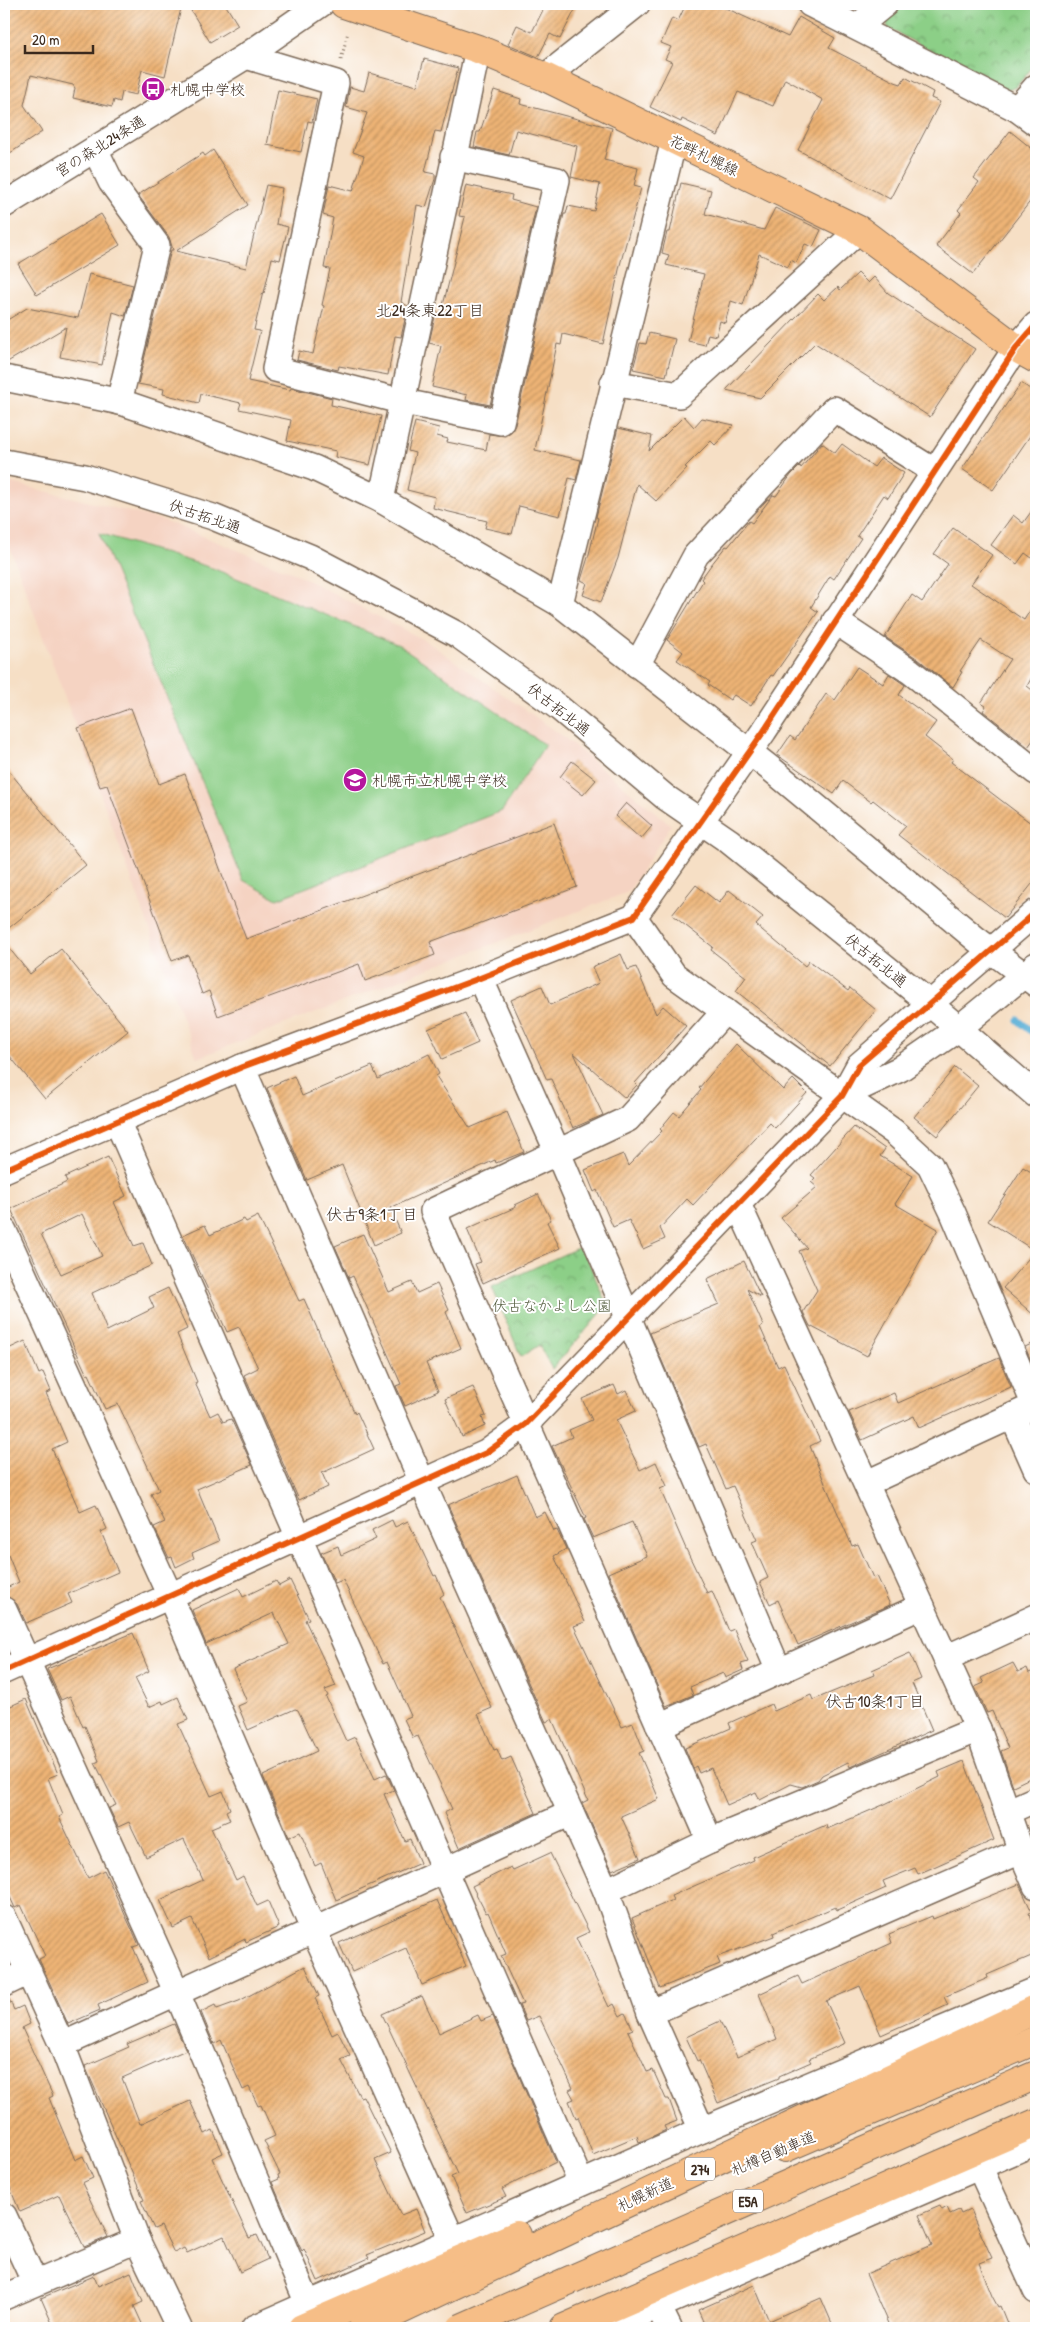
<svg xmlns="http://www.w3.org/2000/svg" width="1040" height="2332" font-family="'Patrick Hand','Klee One',sans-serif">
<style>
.built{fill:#f5d3c2}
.park{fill:url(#park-crowns);stroke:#647c52}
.pitch{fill:#8ccf87;stroke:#647c52}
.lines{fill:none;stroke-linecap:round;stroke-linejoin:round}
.stream{stroke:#5bb0d7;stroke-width:7}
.building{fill:url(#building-hatch);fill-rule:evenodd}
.minor-casing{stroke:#7c6958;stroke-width:28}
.major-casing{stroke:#7c6958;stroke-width:30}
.highway-casing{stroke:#7c6958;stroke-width:30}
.path{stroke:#7c6958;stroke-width:3;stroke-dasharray:1 4;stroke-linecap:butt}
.minor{stroke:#fff;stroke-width:25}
.major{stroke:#f6be87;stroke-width:28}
.highway{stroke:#f6be87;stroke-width:28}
.highway-bridge-casing{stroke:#7c6958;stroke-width:30;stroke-linecap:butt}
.highway-bridge{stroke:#f6be87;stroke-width:28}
.cycleway-casing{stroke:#fff;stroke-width:9}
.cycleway{stroke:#e8590c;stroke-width:6}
.labels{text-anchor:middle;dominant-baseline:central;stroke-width:4;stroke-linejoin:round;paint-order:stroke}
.shield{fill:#fff;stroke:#766a62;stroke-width:1}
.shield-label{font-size:14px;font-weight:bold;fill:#3b2a1e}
.poi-label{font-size:15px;fill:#3b2a1e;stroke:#fff;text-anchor:start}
.street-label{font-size:15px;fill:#3b2a1e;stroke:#fff}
.park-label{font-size:15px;fill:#535c3e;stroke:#fff}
.neighbourhood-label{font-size:16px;fill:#3b2a1e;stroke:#fff}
</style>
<defs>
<pattern id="park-crowns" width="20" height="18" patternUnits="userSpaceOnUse" patternTransform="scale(1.25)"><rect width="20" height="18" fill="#8ccf87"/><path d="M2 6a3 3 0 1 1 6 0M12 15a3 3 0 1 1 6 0" fill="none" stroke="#74a86e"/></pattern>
<pattern id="building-hatch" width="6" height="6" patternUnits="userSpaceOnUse" patternTransform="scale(1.25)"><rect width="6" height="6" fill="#eeb476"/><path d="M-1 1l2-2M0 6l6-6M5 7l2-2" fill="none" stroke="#c29360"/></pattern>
</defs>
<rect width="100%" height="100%" fill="#fff"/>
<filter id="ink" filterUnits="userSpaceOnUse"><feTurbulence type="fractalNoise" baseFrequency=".02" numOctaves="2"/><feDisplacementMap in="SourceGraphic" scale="10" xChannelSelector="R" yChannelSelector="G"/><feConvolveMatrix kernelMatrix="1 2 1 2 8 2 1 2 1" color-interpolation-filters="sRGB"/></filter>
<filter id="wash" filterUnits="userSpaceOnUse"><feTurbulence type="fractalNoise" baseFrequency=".0096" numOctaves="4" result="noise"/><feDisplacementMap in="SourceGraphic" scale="20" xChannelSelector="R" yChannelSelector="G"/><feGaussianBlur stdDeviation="1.12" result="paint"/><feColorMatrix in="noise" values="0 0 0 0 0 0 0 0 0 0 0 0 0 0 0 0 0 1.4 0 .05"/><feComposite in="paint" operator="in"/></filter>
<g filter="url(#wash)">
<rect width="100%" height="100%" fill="#f6dfc5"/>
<!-- built -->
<path class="built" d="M4 481 163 520 294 573 426 641 560 734 671 825 628 892 197 1058 4 531Z"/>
<!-- park -->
<g class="park">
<path d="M899 4H1036V63L1016 87 1006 91 888 28 885 14Z"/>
<path d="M582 1246 607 1306 552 1369 539 1345 521 1357 492 1287Z"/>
</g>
<!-- pitch -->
<path class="pitch" d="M99 533 212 568 399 645 545 745 502 811 277 899 243 880Z"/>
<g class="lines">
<!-- stream -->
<path class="stream" d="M1018 1020 1036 1035"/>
</g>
<g id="blocks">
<!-- building -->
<g class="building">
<path d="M7 4H182L165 76 142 70 136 95 122 92 120 102 114 100 112 107 73 98 75 88 73 85 31 75 24 105 42 132 4 157V15Z"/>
<path d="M187 4H225L238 25 210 42Z"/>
<path d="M546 4H578L560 39 550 34 538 57 508 44 517 25 532 32Z"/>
<path d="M686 4H717L788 37 799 17 835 38 829 48 895 82 901 84 905 77 933 92 931 98 940 102 890 199 798 150 823 100 785 79 773 106 738 92 718 136 682 119 681 122 650 107 672 62 665 59 671 47 661 43 672 18 678 21Z"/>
<path d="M424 59 458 68 441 132 435 131 425 172 435 174V179L426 207 417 205 401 302 408 306 401 337 395 336 388 375 339 366 338 370 297 360 299 351 313 354 324 306 322 305 330 269 324 268 333 218 323 215 329 185 353 191 364 156 353 152 367 113 346 107 350 87 364 91 369 73 417 86Z"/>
<path d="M278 90 317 99 312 122 308 121 301 152 267 145Z"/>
<path d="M494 90 521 99 520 104 612 128 604 160 638 168 634 186 641 188 620 265 603 344 563 334 561 345 557 344 535 450 581 460 576 480 569 478 560 516 519 506 512 534 485 528 487 521 433 508 435 497 407 490 415 453 408 451 415 422 439 428 437 436 448 439 447 442 486 450 489 434 505 436 512 431 515 425 564 214H566L568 206 594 211 600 184 571 177 577 146 516 130 509 155 474 147 477 132H480Z"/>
<path d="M1010 131 1036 152V194L973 274 936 246 961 213 958 210 979 182 974 178Z"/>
<path d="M213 150 248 205 176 251 246 268 266 185 282 188 276 224 288 227 280 260 272 258 264 293 263 292 254 330 260 331 248 381 290 390 291 388 332 398 331 405 381 416 370 465 335 457 336 451 287 441 291 420 239 409 241 403 201 394 199 403 163 394 164 389 138 384 171 250H173L169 237 138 195 203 153 205 156Z"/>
<path d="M681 183 711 190 705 214 764 230 775 208 821 230 813 247 805 244 796 263 791 260 788 267 759 254 743 305 731 301 725 323 720 321 716 336 708 334 705 345 688 341 704 274 666 265 669 255 662 253 667 232H670Z"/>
<path d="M466 185 512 195 511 200 536 207 490 405 466 400 467 395 432 387 441 346 429 343 436 312 441 313 453 266 465 217 459 216Z"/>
<path d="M101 214 120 245 37 295 18 264Z"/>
<path d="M858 273 868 283 874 277 888 293 975 349 930 417 815 343 760 398 726 390 818 294 824 300 838 287 840 290Z"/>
<path d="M89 274 133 285 125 316 113 312 102 365 60 357 66 327 4 364V322L27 308 78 318Z"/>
<path d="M649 333 675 339 666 376 633 369 640 343 646 344Z"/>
<path d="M1021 383 1036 393V427L993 490 962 469Z"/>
<path d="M684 416 694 427 702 418 734 425 715 445 711 441 685 467 687 468 656 501 637 484 618 558 601 602 583 595 587 583 581 580 589 554 598 518 596 517 618 428 652 436 649 451Z"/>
<path d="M822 443 835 453 842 444 874 467 881 458 904 473 888 498 884 495 857 536 861 538 834 579 830 576 811 607 818 612 773 676 771 675 751 706 734 695 730 700 708 685 710 682 677 660 683 652 667 640 703 581 701 579 711 565 726 546 728 547 749 521 752 523 773 495 776 496 791 475 800 466 801 468Z"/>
<path d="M1036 505V561L1025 553 1017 564 991 545 1013 515 1023 523Z"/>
<path d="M953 528 992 555 971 584 1024 620 1036 601V670L1027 686 1036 693V736L1028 747 983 711 986 706 981 703 1010 659 981 640 960 671 962 672 953 687 918 659 885 637 912 595 922 602 948 564 934 554Z"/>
<path d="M857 667 883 684 889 674 905 685 899 695 936 722 925 737 953 759 951 762 1036 827V879L1005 918 898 835 906 826 873 800 871 802 843 781 834 794 777 755 790 736 795 740 826 694 835 700Z"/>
<path d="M131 708 159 784 185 774 246 939 554 823 577 887 430 942 435 955 365 981 359 964 218 1016 209 991 202 994 188 955 172 961 107 785 100 787 78 728Z"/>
<path d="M572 761 596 780 583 795 560 777Z"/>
<path d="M4 765 86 865 4 932Z"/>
<path d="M626 803 652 826 641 839 615 816Z"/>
<path d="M696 885 719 903 729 890 763 917 756 925 805 966 809 961 848 991 850 988 876 1010 830 1066 736 991 746 977 711 950 713 947 672 915Z"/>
<path d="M4 942 30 974 61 949 128 1031 45 1099 4 1049Z"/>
<path d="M621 954 628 970 636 967 656 1014 663 1006 686 1026 635 1083 637 1085 625 1098 574 1053 603 1115 573 1128 551 1079 547 1080 511 1000 542 986 550 1005 599 983 592 967Z"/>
<path d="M465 1013 478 1043 442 1059 428 1029Z"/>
<path d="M736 1044 783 1090 793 1079 807 1093 775 1128 770 1123 693 1205 687 1199 660 1228 665 1239 643 1249 629 1220 613 1227 597 1190 594 1192 585 1170 623 1154 628 1166 662 1131 660 1129 674 1112 679 1116 701 1090 699 1088Z"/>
<path d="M429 1054 439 1074 436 1076 470 1128 507 1112 524 1152 496 1163 495 1160 390 1208 401 1233 374 1245 342 1165 307 1180 267 1088 294 1076 302 1096 372 1066 378 1079Z"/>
<path d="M955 1067 978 1086 937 1136 914 1117Z"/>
<path d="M854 1127 885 1149 880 1156 913 1176 895 1204 938 1229 867 1356 810 1326 803 1312 817 1290 799 1251 807 1248 781 1218 817 1187 811 1182 815 1178 811 1175Z"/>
<path d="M108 1157 126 1196 114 1202 134 1246 143 1243 152 1265 92 1293 107 1331 154 1308 149 1297 168 1288 187 1329 177 1334 197 1382 195 1383 210 1416 218 1412 223 1422 231 1419 252 1465 197 1489 219 1541 192 1553 194 1558 176 1567 172 1557 169 1558 154 1527 165 1522 151 1494 159 1490 140 1450 118 1404 105 1409 89 1374 87 1375 11 1209 67 1182 65 1177ZM82 1214 102 1256 61 1274 41 1234Z"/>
<path d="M1023 1167 1036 1175V1317L1003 1288 1035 1251 988 1221Z"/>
<path d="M538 1194 551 1220 547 1222 560 1248 483 1283 475 1264 481 1262 467 1229 516 1207 515 1205Z"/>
<path d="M258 1216 299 1301 304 1299 355 1414 357 1412 374 1449 322 1473 328 1487 299 1500 244 1375 258 1368 239 1327 227 1332 183 1235 205 1225 210 1235 244 1219 246 1222Z"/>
<path d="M363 1234 389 1292 412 1282 417 1293 437 1284 449 1310 446 1312 461 1348 426 1363 438 1391 405 1406 396 1386 401 1384 353 1276 349 1278 335 1246Z"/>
<path d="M744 1261 761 1297 747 1289 763 1325 760 1327 778 1367 784 1364 820 1441 810 1446 826 1486 852 1546 858 1544 873 1578 877 1576 890 1605 798 1645 778 1600 770 1604 760 1582 768 1578 752 1542 757 1540 733 1486 726 1489 706 1444 699 1447 650 1333 719 1304 707 1279Z"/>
<path d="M25 1341 39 1374 43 1372 51 1391 46 1393 67 1442 52 1449 80 1512 96 1505 107 1529 101 1532 118 1572 68 1594 72 1603 26 1623 17 1604 8 1597 4 1589 19 1582 4 1545V1351Z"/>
<path d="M1036 1342V1372L1025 1347Z"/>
<path d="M999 1358 1011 1387 919 1428 914 1416 862 1440 849 1412 894 1393 898 1403Z"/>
<path d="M614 1385 618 1394 626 1390 636 1411 616 1420 640 1470 656 1462 667 1486 660 1489 686 1549 707 1593 712 1591 729 1631 734 1629 748 1662 741 1664 743 1670 725 1678 723 1673 690 1687 693 1695 666 1706 608 1573 647 1556 632 1522 593 1538 584 1519 586 1518 552 1446 572 1437 569 1430 592 1420 582 1399Z"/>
<path d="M473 1387 486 1416 482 1417 485 1426 462 1437 445 1399Z"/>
<path d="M517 1475 535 1517 545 1512 554 1531 557 1530 566 1549 554 1556 585 1622 574 1626 622 1727 633 1723 644 1751 639 1753 659 1799 621 1816 640 1858 612 1870 582 1803 588 1800 552 1719 546 1722 448 1505Z"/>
<path d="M392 1520 395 1527 408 1521 434 1576 436 1575 444 1594 440 1597 492 1708 478 1714 494 1750 497 1749 502 1761 511 1757 536 1813 459 1848 444 1813 452 1809 418 1736 413 1738 404 1719 411 1716 387 1662 383 1664 343 1580 335 1583 321 1553 338 1546 341 1555 376 1539 372 1530Z"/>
<path d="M290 1580 309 1619 305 1620 336 1686 325 1690 328 1696 326 1697 346 1741 355 1737 375 1779 386 1774 394 1790 384 1794 405 1841 410 1839 420 1863 336 1900 321 1863 315 1866 300 1832 289 1837 263 1776 317 1751 298 1710 295 1709 248 1730 238 1706 247 1702 233 1669 289 1644 274 1613 206 1644 192 1610 239 1588 243 1597 276 1581 279 1586Z"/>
<path d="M133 1633 149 1671 135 1678 149 1707 162 1701 163 1704 178 1697 188 1720 178 1724 211 1796 223 1791 230 1809 226 1811 230 1820 211 1828 236 1880 243 1876 257 1906 268 1901 279 1927 246 1942 245 1939 209 1957 192 1919 173 1928 160 1900 203 1880 184 1839 146 1857 129 1822 118 1827 109 1808 116 1805 95 1763 99 1761 85 1726 83 1727 70 1696 61 1700 47 1669Z"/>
<path d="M910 1653 921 1679 912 1683 932 1730 850 1767 848 1762 822 1775 818 1780 802 1787 791 1784 760 1800 756 1792 727 1805 711 1768 699 1773 696 1766 693 1768 685 1748 731 1728 729 1723 771 1704 774 1711 811 1695 813 1700 874 1675 872 1670Z"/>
<path d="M1013 1663 1018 1672 1027 1668 1029 1673 1036 1670V1775L1013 1786 1001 1751 1008 1748 992 1711 987 1713 975 1687 984 1683 981 1678Z"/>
<path d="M26 1699 58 1774 48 1778 63 1815 59 1817 88 1878 104 1870 135 1936 139 1945 133 1947 148 1982 98 2005 100 2010 68 2024 39 1959 45 1956 21 1905 15 1908 4 1884V1709Z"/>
<path d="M964 1761 994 1840 918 1874 915 1868 883 1881 886 1888 837 1910 835 1907 773 1933 774 1936 717 1957 720 1964 660 1988 632 1918 673 1900 671 1896 754 1860 753 1857 771 1849 826 1825 827 1829 883 1805 940 1777 938 1772Z"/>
<path d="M550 1853 589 1932 576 1938 609 2007 614 2004 620 2016 625 2013 633 2029 628 2031 647 2072 653 2070 666 2099H669L677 2121 664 2126 666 2130 649 2138 639 2142 637 2136 593 2155 578 2117 576 2118 569 2101 574 2099 569 2090 573 2088 539 2016 526 2021 519 2005 523 2004 501 1956 506 1954 488 1912 486 1913 472 1886 511 1867 513 1870Z"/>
<path d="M1019 1884 1032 1912 1029 1913 1036 1929V1954L987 1975 988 1978 944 1997 948 2005 881 2035 860 1986 826 2001 845 2043 809 2059 811 2062 779 2076V2078L718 2103 699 2060 697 2061 686 2037 720 2021 737 2057 777 2039 759 1994 798 1976 802 1984 892 1943 889 1934 932 1916 933 1919Z"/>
<path d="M437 1900 466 1966 422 1985 406 1948 352 1972 339 1943Z"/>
<path d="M305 1966 319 1996 315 1998 332 2035 338 2032 350 2056 341 2060 360 2097 363 2096 391 2153 375 2160 401 2215 416 2209 425 2231 367 2255 369 2258 318 2281 304 2249 302 2251 299 2245 272 2182 279 2179 278 2175 280 2174 264 2141 275 2136 261 2105 258 2106 249 2087 243 2090 221 2040 214 2044 201 2012 215 2005 217 2009 239 2001Z"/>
<path d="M422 1996 439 2033 478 2015 481 2021 493 2016 556 2162 502 2189 506 2197 467 2213 451 2177 458 2174 382 2014Z"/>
<path d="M8 1997 14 2010 23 2006 30 2024 22 2028 53 2096 49 2098 75 2160 83 2156 93 2178 82 2183 108 2237 84 2247 59 2195 20 2212 4 2174V1998Z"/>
<path d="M174 2024 186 2050 122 2078 140 2124 190 2101 205 2134 213 2130 223 2153 212 2158 249 2238 257 2235 268 2259 240 2272 224 2236 187 2253 184 2248 174 2253 161 2226 154 2229 141 2201 144 2200 85 2066 129 2047 127 2044Z"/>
<path d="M940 2206 942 2210 947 2207 950 2214 959 2210 961 2214 970 2210 992 2258 979 2263 992 2296 998 2307 1000 2306 1009 2328H890L866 2274 932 2245 919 2215Z"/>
<path d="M131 2272 143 2302 134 2306 144 2328H54L41 2298 94 2276 98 2286Z"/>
<path d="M754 2285 769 2321 821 2298 834 2328H706L698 2310Z"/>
</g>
</g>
</g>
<g filter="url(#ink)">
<use href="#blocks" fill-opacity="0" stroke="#7c6958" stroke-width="1"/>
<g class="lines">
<!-- minor casing -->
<g class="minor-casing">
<g id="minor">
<path d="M810 4 1017 109 1036 123"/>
<path d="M858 26 885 4"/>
<path d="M246 56 336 83 275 369 404 402 501 422 557 180 453 157"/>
<path d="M545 77 637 4"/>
<path d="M1017 109 1036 87"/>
<path d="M95 149 111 182 157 245 119 402"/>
<path d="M4 205 246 56 321 4"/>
<path d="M4 378 121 402 314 468 381 500 560 604 771 769 976 939 1036 984"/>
<path d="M613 383 679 395 859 230"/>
<path d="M4 462 85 477 213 517 310 557 458 635 558 707 665 797 729 841 915 991 1036 1095"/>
<path d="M381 500 478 49"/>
<path d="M560 604 674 140"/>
<path d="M835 621 910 671 1036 772"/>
<path d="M637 665 696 555 834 409 934 471"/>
<path d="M634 917 674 975 894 1132 930 1165 953 1213 1035 1406"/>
<path d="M480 978 558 1153 779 1671"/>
<path d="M242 1067 422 1482 606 1891 650 2013 702 2130"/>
<path d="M842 1096 900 1069 958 1029 1036 965"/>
<path d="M117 1121 581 2183"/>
<path d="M4 1170 242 1067 480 978 634 917 764 731 1016 348 1036 325"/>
<path d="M738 1204 978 1729 1021 1851 1036 1886"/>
<path d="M4 1231 170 1596 313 1929 453 2241"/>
<path d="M1013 1417 1036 1469"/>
<path d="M867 1483 1036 1405"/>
<path d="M4 1610 177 1993 308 2304"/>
<path d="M946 1658 1036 1617"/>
<path d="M4 1671 486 1453 526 1424 842 1096 859 1065 1036 912"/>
<path d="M659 1726 922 1606"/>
<path d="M1007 1812 1036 1799"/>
<path d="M710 1841 433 1211 628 1119 725 1011"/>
<path d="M606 1891 710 1841 978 1729"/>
<path d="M4 1918 62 2045 137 2240 179 2328"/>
<path d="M4 1984 29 1972"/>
<path d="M650 2013 1021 1851"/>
<path d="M62 2045 571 1813"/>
<path d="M980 2168 1036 2291"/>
<path d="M4 2216 35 2283"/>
<path d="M4 2297 137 2240"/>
<path d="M658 2306 669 2328"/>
<path d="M254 2328 702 2130 1036 1990"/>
<path d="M608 2328 1036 2142"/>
</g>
</g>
<!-- major casing -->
<g class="major-casing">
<path id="major" d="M344 4 478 49 545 77 859 230 1016 348 1036 359"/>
</g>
<!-- highway casing -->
<g class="highway-casing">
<g id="highway">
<path d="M785 2148 1036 2040"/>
<path d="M302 2328 517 2235"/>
<path d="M363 2328 1036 2009"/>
<path d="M564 2328 1036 2123"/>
</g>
</g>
<!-- path -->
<path class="path" d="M341 60 348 32"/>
<!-- minor -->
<use href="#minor" class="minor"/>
<!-- major -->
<use href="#major" class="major"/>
<!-- highway -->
<use href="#highway" class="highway"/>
<!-- highway-bridge casing -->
<g class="highway-bridge-casing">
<path id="highway-bridge" d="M461 2328 1036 2075"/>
</g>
<!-- highway-bridge -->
<use href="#highway-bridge" class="highway-bridge"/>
<!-- cycleway casing -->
<g class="cycleway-casing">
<g id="cycleway">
<path d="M4 1170 242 1067 480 978 634 917 764 731 1016 348 1036 325"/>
<path d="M4 1671 486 1453 526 1424 842 1096 859 1065 1036 912"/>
</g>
</g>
<!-- cycleway -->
<use href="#cycleway" class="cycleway"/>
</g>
</g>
<!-- icons -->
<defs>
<g id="bus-disc" transform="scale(1.25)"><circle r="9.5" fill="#b5179e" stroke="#fff"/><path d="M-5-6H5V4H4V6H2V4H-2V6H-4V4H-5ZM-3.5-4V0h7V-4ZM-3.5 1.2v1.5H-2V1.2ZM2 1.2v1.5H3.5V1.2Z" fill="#fff"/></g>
<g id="school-disc" transform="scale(1.25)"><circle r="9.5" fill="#b5179e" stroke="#fff"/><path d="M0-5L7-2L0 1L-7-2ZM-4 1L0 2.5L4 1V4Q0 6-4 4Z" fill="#fff"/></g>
</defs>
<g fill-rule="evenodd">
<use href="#bus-disc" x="153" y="89"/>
<use href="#school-disc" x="355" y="780"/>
</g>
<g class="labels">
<!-- shield labels -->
<g class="shield">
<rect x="685" y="2157.5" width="30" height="23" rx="4"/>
<rect x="733" y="2189.5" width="30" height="23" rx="4"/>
</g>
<g class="shield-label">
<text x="700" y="2169">274</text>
<text x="748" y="2201">E5A</text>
</g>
<!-- poi labels -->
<g class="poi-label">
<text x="170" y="89">札幌中学校</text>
<text x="372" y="780">札幌市立札幌中学校</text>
</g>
<!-- street labels -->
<g class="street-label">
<text transform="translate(100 146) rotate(-32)">宮の森北24条通</text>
<text transform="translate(704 155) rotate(26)">花畔札幌線</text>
<text transform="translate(205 516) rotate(19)">伏古拓北通</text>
<text transform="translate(559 709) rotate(38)">伏古拓北通</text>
<text transform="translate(876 960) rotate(39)">伏古拓北通</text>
<text transform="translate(773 2153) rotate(-23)">札樽自動車道</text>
<text transform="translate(645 2194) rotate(-25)">札幌新道</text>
</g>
<!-- park labels -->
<g class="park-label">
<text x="552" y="1305">伏古なかよし公園</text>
</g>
<!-- neighbourhood labels -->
<g class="neighbourhood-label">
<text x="430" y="310">北24条東22丁目</text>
<text x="372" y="1214">伏古9条1丁目</text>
<text x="875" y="1701">伏古10条1丁目</text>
</g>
</g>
<!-- margin -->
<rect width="1040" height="2332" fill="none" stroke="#fff" stroke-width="20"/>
<!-- scale -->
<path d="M25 45v8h68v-8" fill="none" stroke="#3b2a1e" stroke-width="2.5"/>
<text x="32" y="45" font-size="15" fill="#3b2a1e" stroke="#ffffff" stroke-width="4" paint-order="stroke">20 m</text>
</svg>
